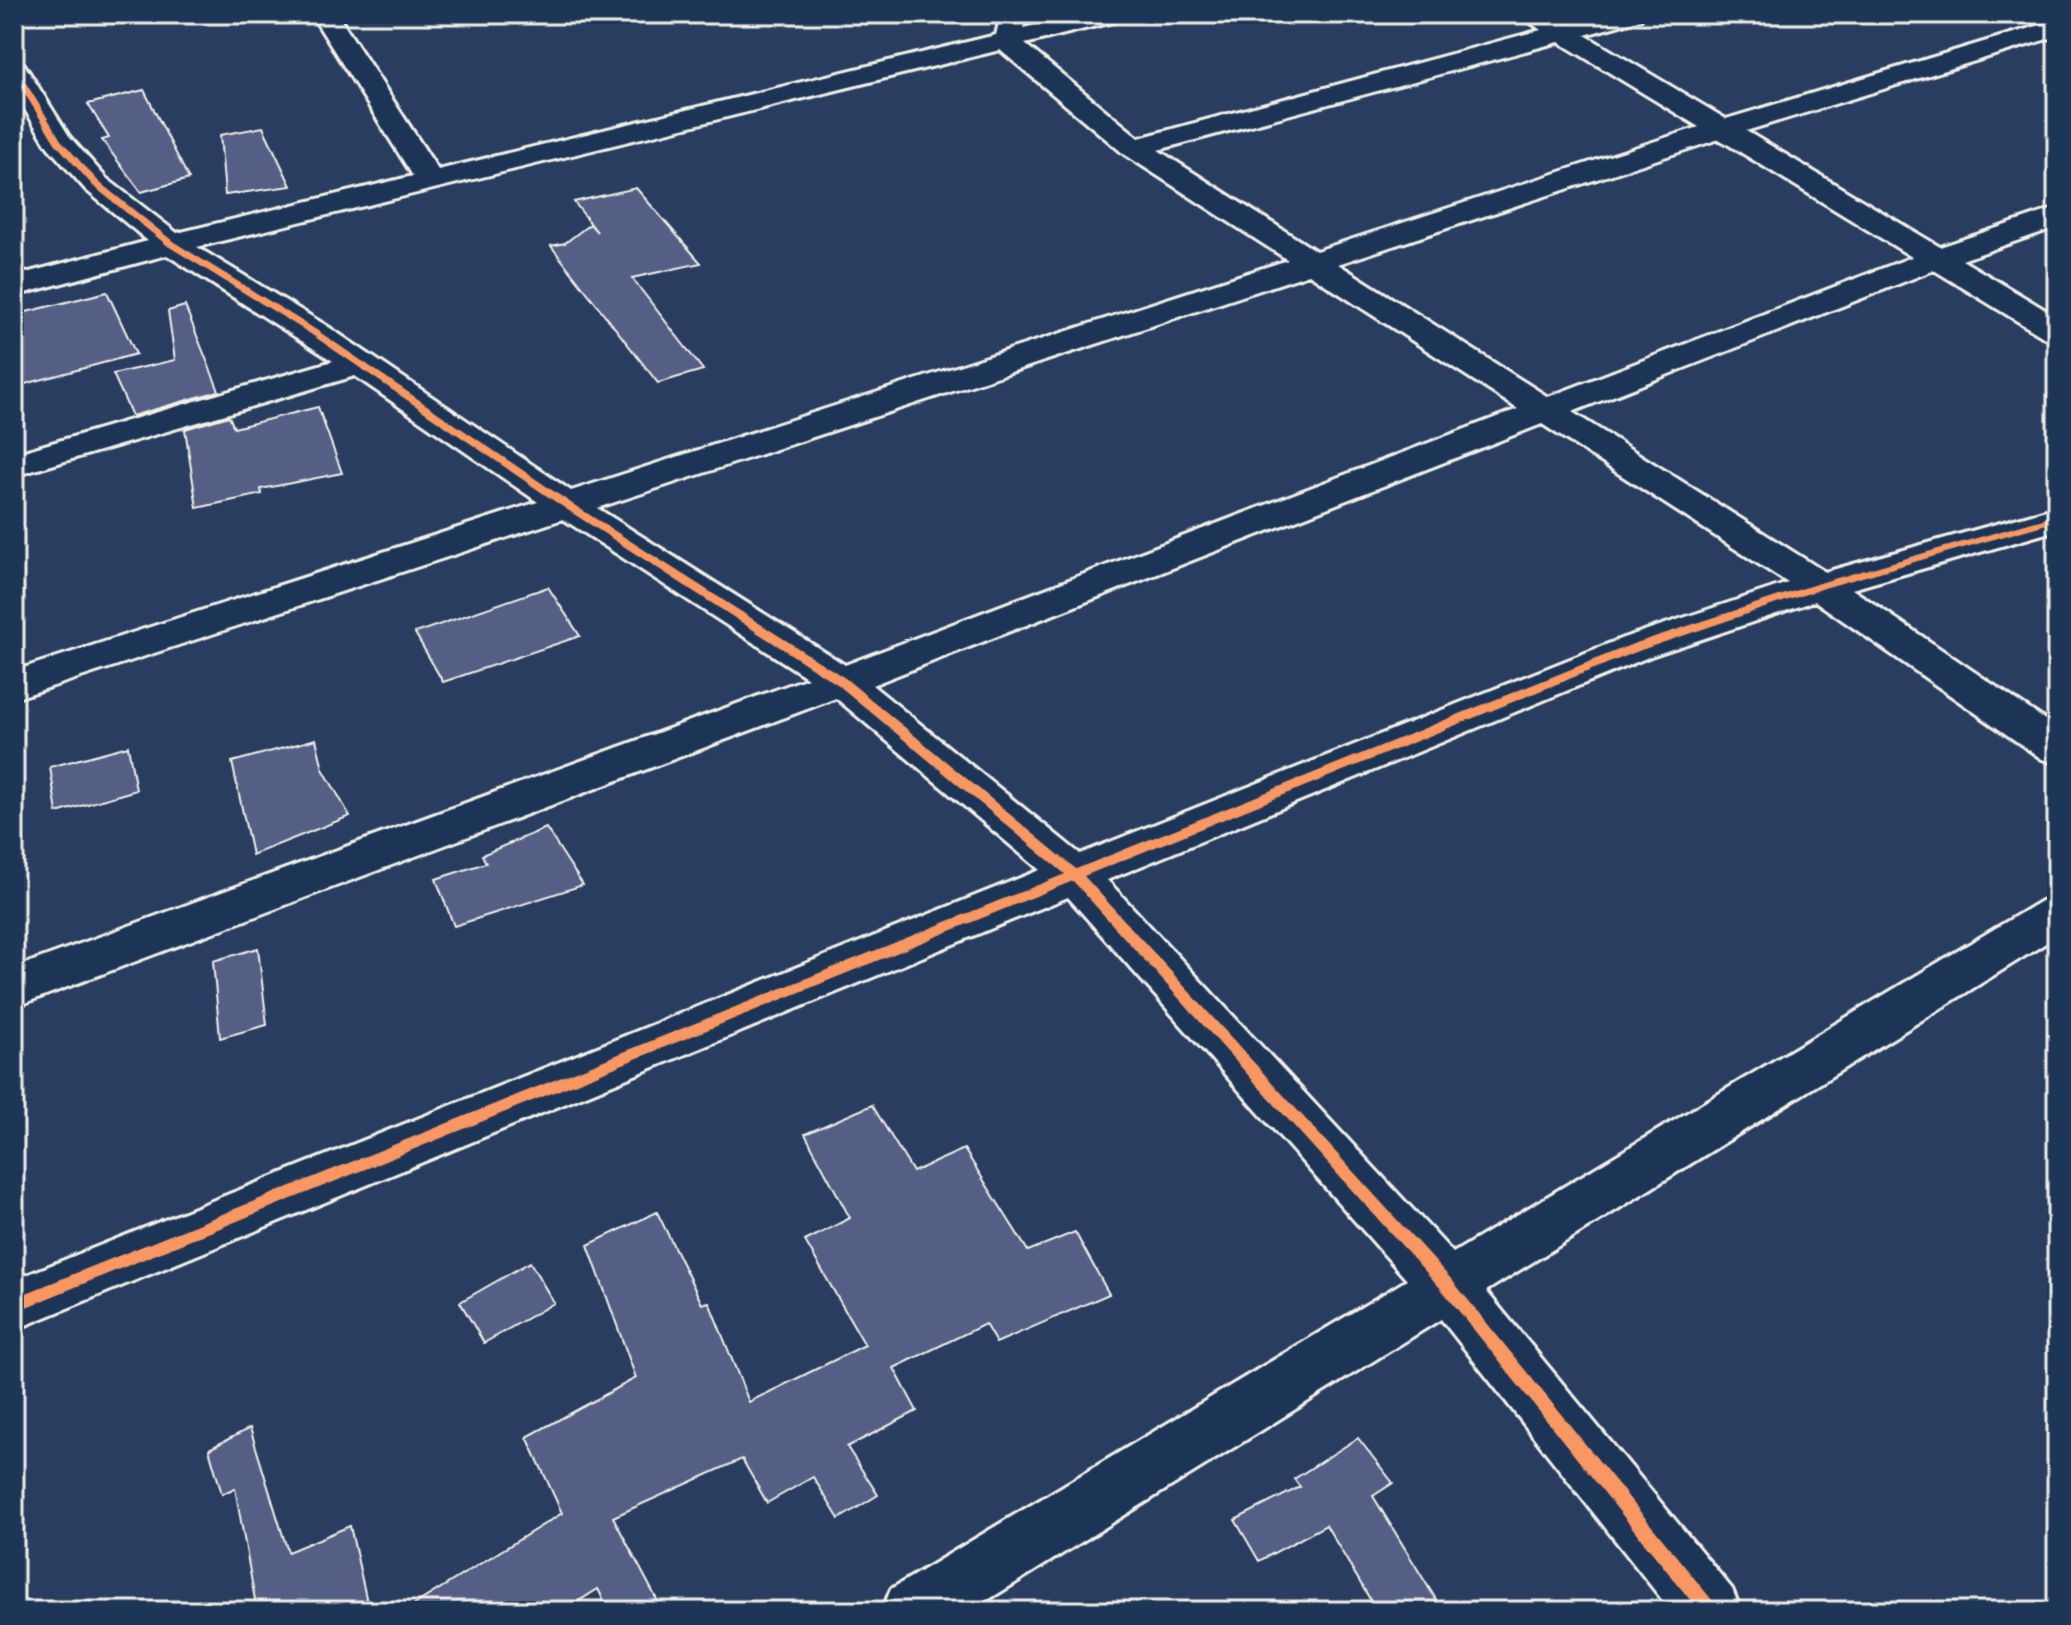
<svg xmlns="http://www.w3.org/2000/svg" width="2071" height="1625" font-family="'Indie Flower',sans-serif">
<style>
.building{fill:#545f86;stroke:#f4f1e8;stroke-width:2}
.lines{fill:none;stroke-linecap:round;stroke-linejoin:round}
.minor-casing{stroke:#f4f1e8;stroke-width:6}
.minor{fill:#1d3557;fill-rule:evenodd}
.cycleway-casing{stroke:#1d3557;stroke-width:5}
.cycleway{fill:#f99763;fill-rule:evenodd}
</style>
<rect width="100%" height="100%" fill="#283d60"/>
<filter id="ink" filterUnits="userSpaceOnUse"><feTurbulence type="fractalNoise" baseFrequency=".0125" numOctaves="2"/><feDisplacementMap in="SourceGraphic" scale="16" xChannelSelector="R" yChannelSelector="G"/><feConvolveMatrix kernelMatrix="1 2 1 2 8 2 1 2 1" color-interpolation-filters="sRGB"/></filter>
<g filter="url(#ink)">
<!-- building -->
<g class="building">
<path d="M144 90 189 179 141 192 102 140 109 138 88 104Z"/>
<path d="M263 127 291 186 225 195 220 135Z"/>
<path d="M636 188 701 263 632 278 703 370 658 383 551 246 565 243 590 224 597 232 574 202Z"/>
<path d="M107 292 136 354 14 387V315Z"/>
<path d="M185 306 219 391 132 416 113 374 175 360 168 311Z"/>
<path d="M318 407 342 473 261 489 262 494 197 508 185 429 229 416 234 428Z"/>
<path d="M548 587 580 636 443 682 415 633Z"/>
<path d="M316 739 323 769 350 816 252 855 232 762Z"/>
<path d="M128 746 136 790 57 813 50 767Z"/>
<path d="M546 828 583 885 454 926 436 879 486 863 482 855Z"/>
<path d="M258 948 267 1025 220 1038 213 961Z"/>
<path d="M872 1105 913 1172 964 1149 1028 1251 1075 1232 1109 1294 996 1343 985 1324 894 1368 917 1411 847 1447 878 1495 839 1519 813 1477 767 1503 742 1459 613 1517 663 1611H609L598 1589 563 1611H404L562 1513 527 1437 636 1378 588 1245 657 1212 702 1304 709 1302 749 1402 865 1345 805 1241 850 1218 805 1134Z"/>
<path d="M530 1262 554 1303 484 1343 460 1302Z"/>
<path d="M250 1428 288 1552 350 1526 369 1611H257L235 1488 222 1494 209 1449Z"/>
<path d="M1358 1438 1393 1483 1373 1496 1443 1611H1377L1326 1525 1259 1561 1235 1520 1300 1487 1294 1479Z"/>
</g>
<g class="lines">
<!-- minor casing -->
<g class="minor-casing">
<path id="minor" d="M311 14H337L438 170 996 35 1001 14H1027L1023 28 1083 14H1128L1124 19 1025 44 1139 138 1541 30 1519 14H1550L1566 24 1603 14H1645L1641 19 1585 35 1726 119 2057 20V36L1746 131 1940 247 2057 208V227L1962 260 2057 317V341L2045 338 1934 270 1572 412 1825 572 2057 507V530L1852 589 2057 728V764L2042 759 1815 601 1651 656 1107 880 1453 1253 2041 901 2057 895V936L1486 1291 1732 1589 1741 1611H1671L1441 1319 970 1611H882L891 1589 1407 1280 1068 897 14 1330V1280L1040 870 836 698 14 1007V968L808 678 563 519 14 699V671L538 502 355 376 14 476V454L333 361 167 255 14 296V276L148 241 86 190 48 147 14 92V62L24 64 69 136 106 178 177 233 413 176ZM1559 42 1699 127 1316 251 1158 150ZM1000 50 1124 154 1288 260 571 491 327 326 197 247ZM1719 139 1912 257 1548 397 1338 264ZM1309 274 1518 409 845 665 597 508ZM1542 424 1788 583 1623 638 1080 854 872 685Z"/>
</g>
<!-- minor -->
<use href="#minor" class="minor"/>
<!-- cycleway casing -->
<g class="cycleway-casing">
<path id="cycleway" d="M14 68 18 70 61 140 99 182 174 242 318 331 571 503 845 678 1076 869 1633 644 1816 584 2057 515V521L1824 588 1641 650 1084 876 1452 1280 1716 1605 1718 1611H1699L1442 1290 1073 881 14 1312V1298L1065 874 837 684 563 507 312 335 168 246 93 186 55 143 14 76Z"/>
</g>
<!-- cycleway -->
<use href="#cycleway" class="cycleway"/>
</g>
</g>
<!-- margin -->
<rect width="2071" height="1625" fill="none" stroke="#1d3557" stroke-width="48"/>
<rect x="24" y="24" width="2023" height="1577" fill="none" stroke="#f4f1e8" stroke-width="3" filter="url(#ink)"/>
</svg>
